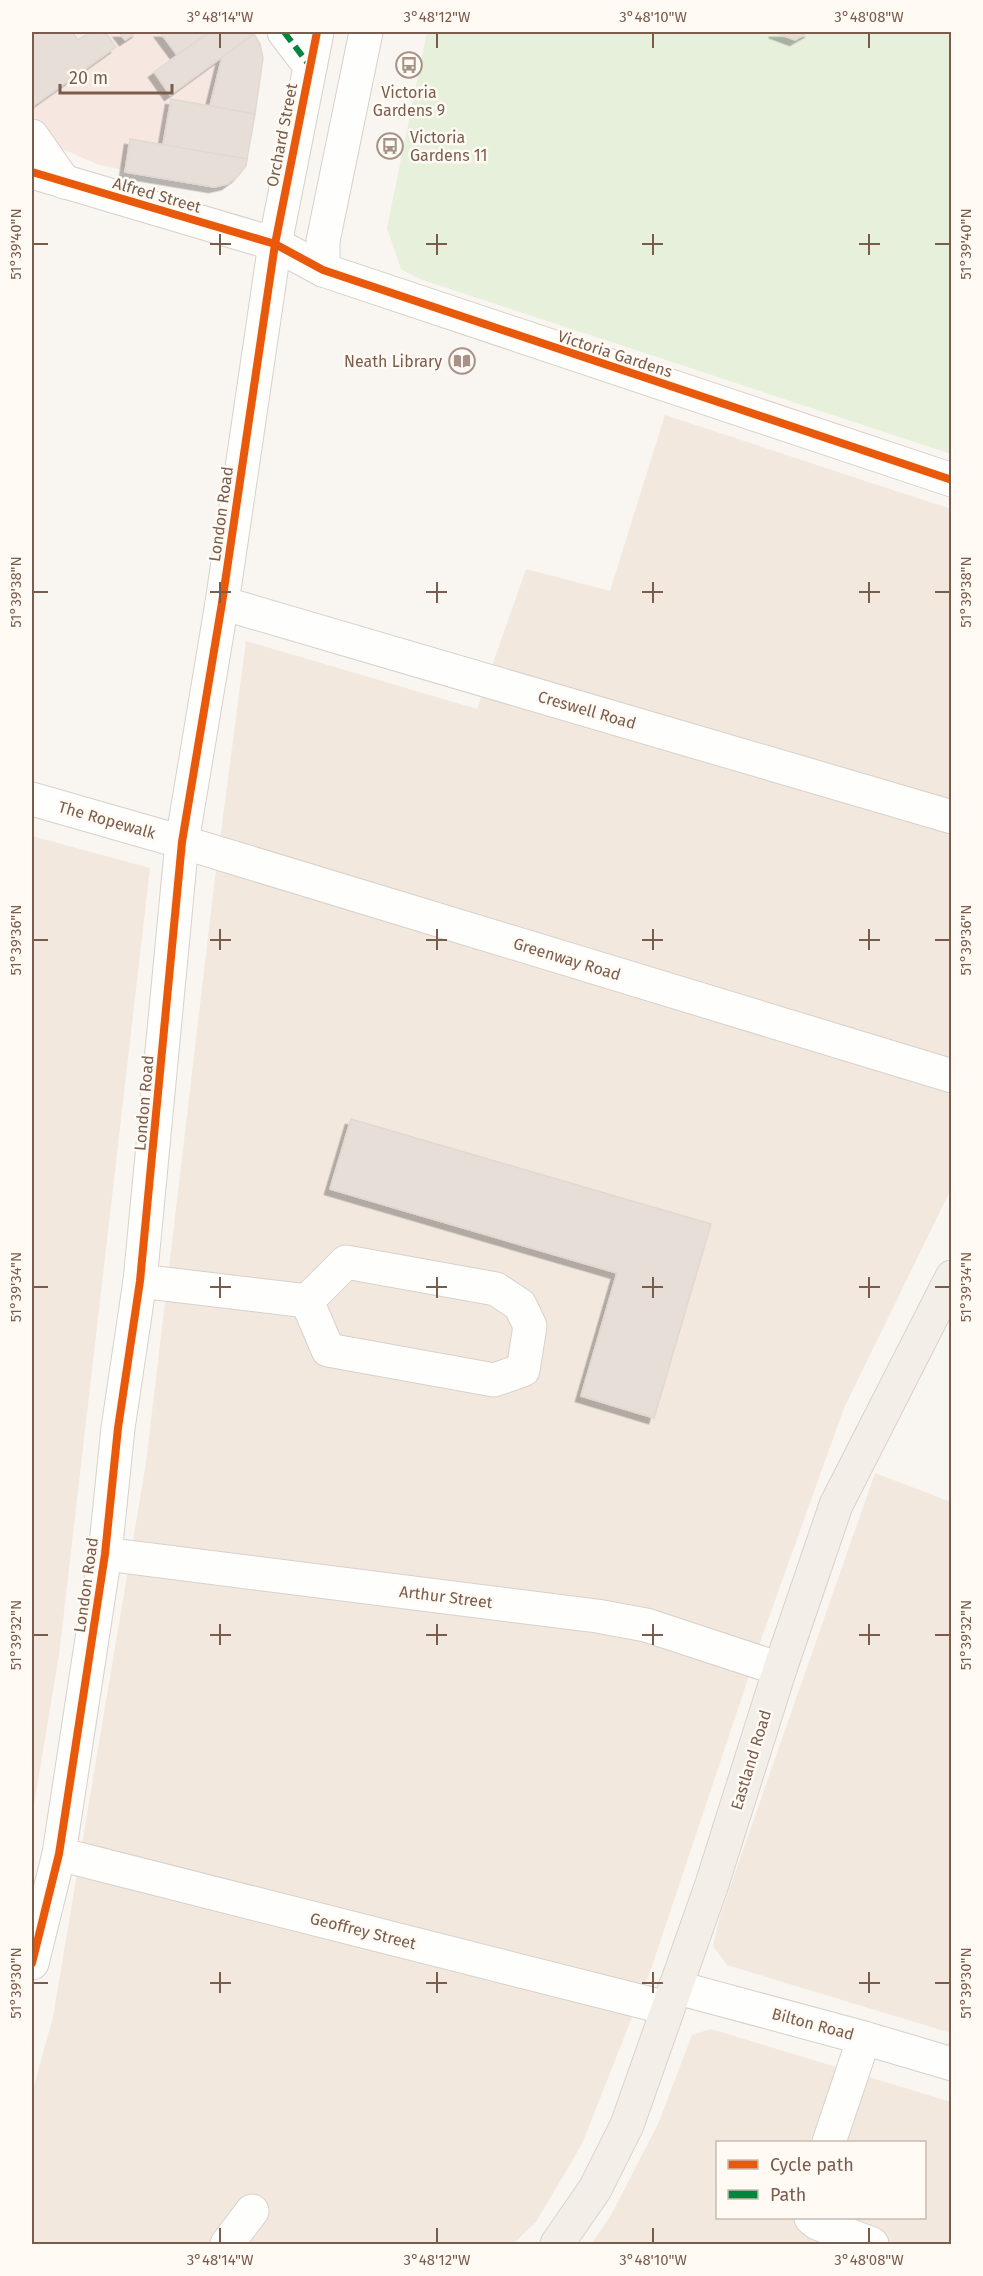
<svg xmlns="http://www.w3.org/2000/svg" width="983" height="2276" font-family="'Fira Sans',sans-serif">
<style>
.residential{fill:#f2e8de;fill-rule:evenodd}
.commercial{fill:#f6e8e1}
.green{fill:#e7f0db}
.building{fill:#e6ded7;stroke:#e2d8d2;stroke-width:1.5;filter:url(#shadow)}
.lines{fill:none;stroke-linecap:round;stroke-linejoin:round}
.minor-casing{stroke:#d7d1cb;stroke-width:35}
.major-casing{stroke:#dad1cc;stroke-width:35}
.minor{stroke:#fefefd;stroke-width:33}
.major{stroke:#f3eee8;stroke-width:33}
.quiet{stroke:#00873e;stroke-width:6;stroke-dasharray:12 6;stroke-linecap:butt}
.cycleway-casing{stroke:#fffaf3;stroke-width:11}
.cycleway{stroke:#e8590c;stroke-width:8}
.ticks{fill:none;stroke:#7a5c4d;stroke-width:2}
.labels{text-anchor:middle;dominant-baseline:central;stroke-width:5;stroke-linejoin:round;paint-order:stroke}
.poi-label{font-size:16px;fill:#7a5c4d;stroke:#fffaf3}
.street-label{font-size:16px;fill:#7a5c4d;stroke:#fffaf3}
.neatline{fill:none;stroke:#7a5c4d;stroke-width:2}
.ticks-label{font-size:15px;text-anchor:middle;fill:#7a5c4d}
</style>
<defs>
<filter id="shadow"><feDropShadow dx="-5.5" dy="5.5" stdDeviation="0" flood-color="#0004"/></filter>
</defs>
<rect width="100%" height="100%" fill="#f9f5f0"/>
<!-- residential -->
<g class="residential">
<path d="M665 415 951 509V1189L844 1408 763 1634 651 1969 582 2144 536 2222 513 2244H32V2093L53 2017 146 1463 214 886 246 641 477 709 526 569 610 591Z"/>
<path d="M32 836 150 868 59 1655 32 1817Z"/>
<path d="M875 1473 951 1502V2033L727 1965 713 1946 720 1916Z"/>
<path d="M711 2029 951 2102V2244H591L610 2217 658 2124 692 2035ZM718 2142H924V2218H718Z"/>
</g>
<!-- commercial -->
<path class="commercial" d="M32 32H252L260 44 263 58 246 166 238 176 227 184 214 187 151 177 97 164 55 146 32 113Z"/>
<!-- green -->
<path class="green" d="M427 32H951V454L420 279 401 269 387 228Z"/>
<!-- building -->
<g class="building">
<path d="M32 32H72L78 40 91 32H105L116 47 33 106Z"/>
<path d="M119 32H137L125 40Z"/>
<path d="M160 32H210L177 55Z"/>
<path d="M210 32H252L254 34 170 95 154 72Z"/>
<path d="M774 32H809L795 40Z"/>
<path d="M254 34 260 44 263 58 255 114 210 106 222 57Z"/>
<path d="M171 99 255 114 247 159 163 145Z"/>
<path d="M130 139 247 159 246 166 238 176 227 184 214 187 125 172Z"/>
<path d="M351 1119 711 1224 654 1418 581 1396 617 1273 330 1189Z"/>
</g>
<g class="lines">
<!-- minor casing -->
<g class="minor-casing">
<g id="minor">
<path d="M284 32 310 66"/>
<path d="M32 136 64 182"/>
<path d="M32 172 275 244 323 270 952 480"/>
<path d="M323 270V241L366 32"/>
<path d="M222 603 952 817"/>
<path d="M32 799 182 842 952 1076"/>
<path d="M140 1281 307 1301 346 1262 496 1289 520 1305 530 1326 523 1370 494 1380 328 1350 307 1301"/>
<path d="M105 1554 597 1616 646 1625 780 1669"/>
<path d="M59 1854 667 2008"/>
<path d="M32 1963 59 1854 105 1554 118 1428 140 1281 182 842 222 603 275 244 317 32"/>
<path d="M675 1987 864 2038 952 2064"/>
<path d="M829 2142 864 2038"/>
<path d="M811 2218 817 2223 872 2244"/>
<path d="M227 2244 252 2211"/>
</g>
</g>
<!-- major casing -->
<g class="major-casing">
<path id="major" d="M557 2244 595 2189 627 2125 712 1884 780 1669 836 1505 952 1277"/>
</g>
<!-- minor -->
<use href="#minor" class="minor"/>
<!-- major -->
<use href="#major" class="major"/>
<!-- quiet -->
<path class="quiet" d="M284 32 310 66"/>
<!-- cycleway casing -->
<g class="cycleway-casing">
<g id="cycleway">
<path d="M32 172 275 244 323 270 952 480"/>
<path d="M32 1963 59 1854 105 1554 118 1428 140 1281 182 842 222 603 275 244 317 32"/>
</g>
</g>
<!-- cycleway -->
<use href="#cycleway" class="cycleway"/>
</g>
<!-- ticks -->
<path class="ticks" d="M220 33V48M437 33V48M653 33V48M869 33V48M220 234V255M437 234V255M653 234V255M869 234V255M33 244H48M210 244H231M426 244H447M642 244H663M859 244H880M935 244H950M220 582V603M437 582V603M653 582V603M869 582V603M33 592H48M210 592H231M426 592H447M642 592H663M859 592H880M935 592H950M220 929V950M437 929V950M653 929V950M869 929V950M33 940H48M210 940H231M426 940H447M642 940H663M859 940H880M935 940H950M220 1277V1298M437 1277V1298M653 1277V1298M869 1277V1298M33 1287H48M210 1287H231M426 1287H447M642 1287H663M859 1287H880M935 1287H950M220 1624V1645M437 1624V1645M653 1624V1645M869 1624V1645M33 1635H48M210 1635H231M426 1635H447M642 1635H663M859 1635H880M935 1635H950M220 1972V1993M437 1972V1993M653 1972V1993M869 1972V1993M33 1983H48M210 1983H231M426 1983H447M642 1983H663M859 1983H880M935 1983H950M220 2228V2243M437 2228V2243M653 2228V2243M869 2228V2243"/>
<!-- icons -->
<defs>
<g id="bus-ring" transform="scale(1.35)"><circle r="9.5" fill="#fffaf3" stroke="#a69286" stroke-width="1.5"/><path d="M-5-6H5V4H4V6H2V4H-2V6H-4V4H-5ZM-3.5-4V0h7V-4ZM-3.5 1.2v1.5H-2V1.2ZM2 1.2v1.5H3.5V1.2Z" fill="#a69286"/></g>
<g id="library-ring" transform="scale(1.35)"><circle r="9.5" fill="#fffaf3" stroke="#a69286" stroke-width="1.5"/><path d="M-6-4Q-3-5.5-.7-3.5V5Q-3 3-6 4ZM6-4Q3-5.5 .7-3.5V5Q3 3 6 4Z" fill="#a69286"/></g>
</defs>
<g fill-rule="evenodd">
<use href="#bus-ring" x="409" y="65"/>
<use href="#bus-ring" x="390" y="146"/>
<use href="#library-ring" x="462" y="361"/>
</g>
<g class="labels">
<!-- poi labels -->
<g class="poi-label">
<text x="409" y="92">Victoria<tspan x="409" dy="18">Gardens 9</tspan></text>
<text x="410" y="137" text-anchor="start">Victoria<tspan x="410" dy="18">Gardens 11</tspan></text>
<text x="442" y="361" text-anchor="end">Neath Library</text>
</g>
<!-- street labels -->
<g class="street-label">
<text transform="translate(282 135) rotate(-79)">Orchard Street</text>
<text transform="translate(157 195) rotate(16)">Alfred Street</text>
<text transform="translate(615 354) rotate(18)">Victoria Gardens</text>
<text transform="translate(221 514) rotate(-82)">London Road</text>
<text transform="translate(587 710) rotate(16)">Creswell Road</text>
<text transform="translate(107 820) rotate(16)">The Ropewalk</text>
<text transform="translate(567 959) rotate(17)">Greenway Road</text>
<text transform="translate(144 1103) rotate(-85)">London Road</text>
<text transform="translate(86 1585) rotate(-82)">London Road</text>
<text transform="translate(446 1597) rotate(7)">Arthur Street</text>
<text transform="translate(751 1760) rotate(-73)">Eastland Road</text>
<text transform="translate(363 1931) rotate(14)">Geoffrey Street</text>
<text transform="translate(813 2024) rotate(15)">Bilton Road</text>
</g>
</g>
<!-- border -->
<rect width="983" height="2276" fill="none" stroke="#fffaf3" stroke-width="66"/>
<!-- legend -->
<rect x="716" y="2141" width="210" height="78" fill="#fffaf3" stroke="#cabbb1" stroke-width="1.5"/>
<rect x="728" y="2160" width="30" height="9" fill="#e8590c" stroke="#cabbb1" stroke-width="1.5"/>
<text x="770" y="2171" font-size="18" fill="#7a5c4d">Cycle path</text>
<rect x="728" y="2190" width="30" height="9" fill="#00873e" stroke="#cabbb1" stroke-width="1.5"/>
<text x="770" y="2201" font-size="18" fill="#7a5c4d">Path</text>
<!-- scale -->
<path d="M60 84v9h112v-9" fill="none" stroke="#7a5c4d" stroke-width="3"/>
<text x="69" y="84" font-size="18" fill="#7a5c4d" stroke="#fffaf3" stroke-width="4.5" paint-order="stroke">20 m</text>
<rect x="33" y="33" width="917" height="2210" class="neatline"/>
<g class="ticks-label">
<text x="220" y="22">3°48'14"W</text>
<text x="437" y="22">3°48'12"W</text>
<text x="653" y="22">3°48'10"W</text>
<text x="869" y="22">3°48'08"W</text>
<text transform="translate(16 244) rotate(-90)" y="5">51°39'40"N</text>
<text transform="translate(966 244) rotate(-90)" y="5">51°39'40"N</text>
<text transform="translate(16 592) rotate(-90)" y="5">51°39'38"N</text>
<text transform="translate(966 592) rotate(-90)" y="5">51°39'38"N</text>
<text transform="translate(16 940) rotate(-90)" y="5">51°39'36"N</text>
<text transform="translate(966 940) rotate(-90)" y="5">51°39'36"N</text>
<text transform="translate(16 1287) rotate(-90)" y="5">51°39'34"N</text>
<text transform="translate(966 1287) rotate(-90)" y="5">51°39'34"N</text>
<text transform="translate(16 1635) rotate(-90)" y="5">51°39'32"N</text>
<text transform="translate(966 1635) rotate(-90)" y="5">51°39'32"N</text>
<text transform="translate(16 1983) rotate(-90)" y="5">51°39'30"N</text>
<text transform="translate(966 1983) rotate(-90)" y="5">51°39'30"N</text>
<text x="220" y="2265">3°48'14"W</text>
<text x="437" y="2265">3°48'12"W</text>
<text x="653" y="2265">3°48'10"W</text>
<text x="869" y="2265">3°48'08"W</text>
</g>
</svg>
